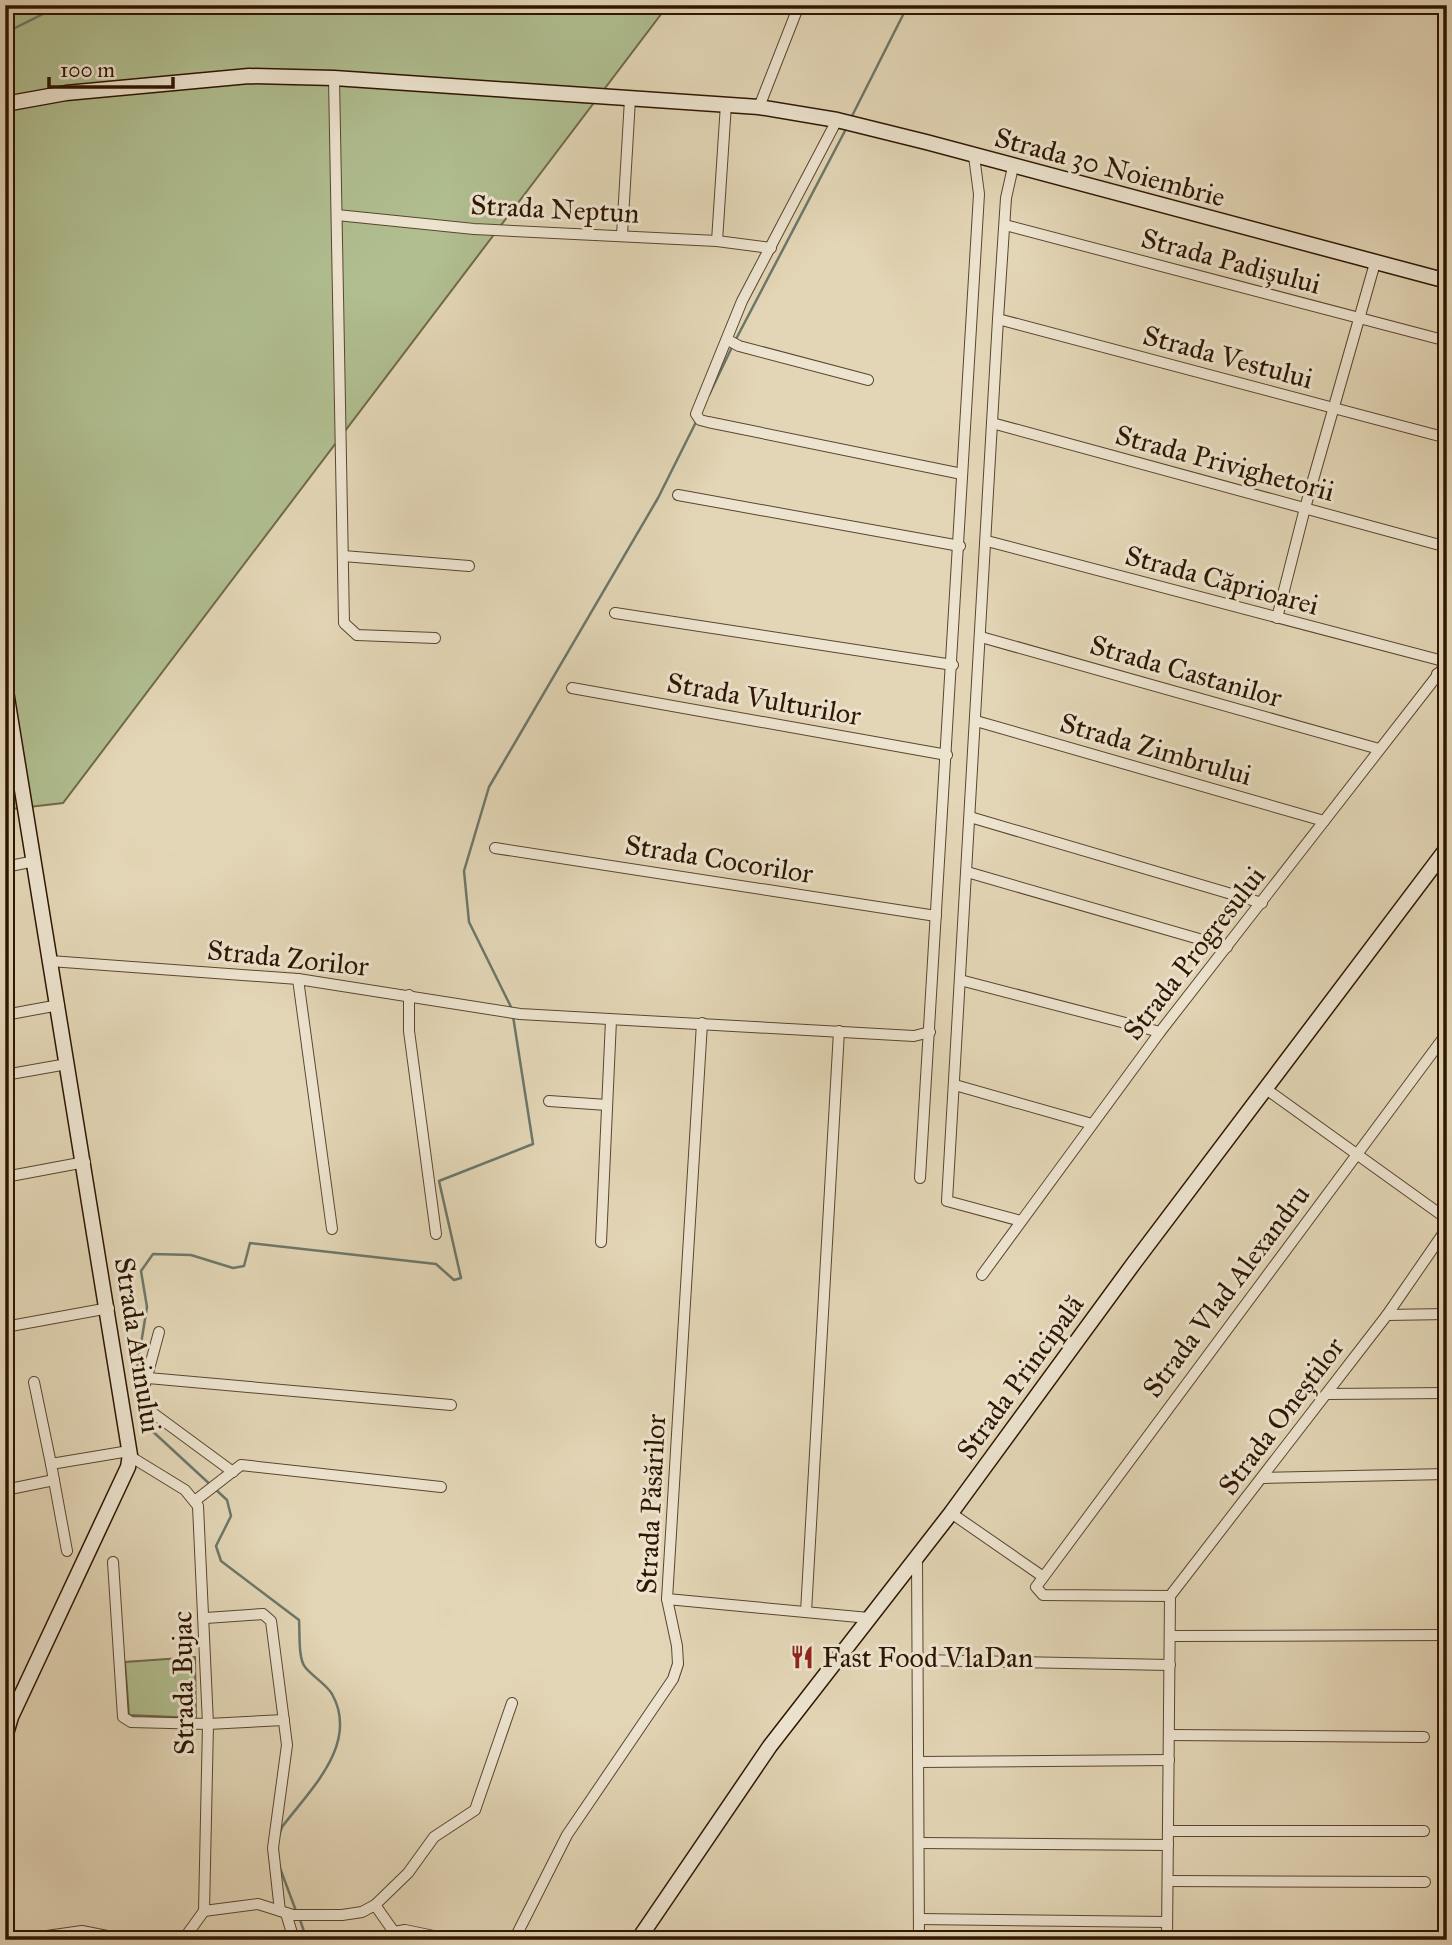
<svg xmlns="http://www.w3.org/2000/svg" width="1452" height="1945" font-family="'IM FELL Great Primer',serif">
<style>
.green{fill:#b0be90;stroke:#6f6a48;stroke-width:2}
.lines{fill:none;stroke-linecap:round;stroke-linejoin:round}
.stream{stroke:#6c776a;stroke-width:2.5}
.street-casing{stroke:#5b452e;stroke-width:12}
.secondary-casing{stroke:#2e1500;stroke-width:17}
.street{stroke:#ede4d0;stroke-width:10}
.secondary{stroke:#ede4d0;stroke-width:14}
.labels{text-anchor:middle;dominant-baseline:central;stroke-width:6;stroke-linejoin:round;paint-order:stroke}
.street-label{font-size:28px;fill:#2e1500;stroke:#ede4d0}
.poi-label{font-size:28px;fill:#2e1500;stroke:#ede4d0;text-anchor:start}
</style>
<rect width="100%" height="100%" fill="#e3d6b6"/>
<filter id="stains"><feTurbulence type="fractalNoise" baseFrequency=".00286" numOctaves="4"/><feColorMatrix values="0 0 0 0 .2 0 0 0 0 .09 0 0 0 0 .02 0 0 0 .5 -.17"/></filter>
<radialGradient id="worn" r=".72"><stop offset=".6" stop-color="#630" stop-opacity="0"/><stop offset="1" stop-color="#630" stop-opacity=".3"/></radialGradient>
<!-- green -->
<g class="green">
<path d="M14 5H668L63 803 12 809 5 759V9Z"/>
<path d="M195 1657 196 1718 129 1715 125 1662Z"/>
</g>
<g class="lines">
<!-- stream -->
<g class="stream">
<path d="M5 33 61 5"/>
<path d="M851 118 908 5"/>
<path d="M735 341 847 127"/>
<path d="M709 395 732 347"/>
<path d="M512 1009 469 922 464 871 489 787 658 498 697 420"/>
<path d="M138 1399 134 1387 147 1307 141 1271 153 1254 191 1255 233 1268 244 1266 250 1243 436 1264 454 1280 461 1278 439 1181 533 1144 513 1016"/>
<path d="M142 1409 149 1428 227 1500 231 1516 216 1546 221 1561 299 1620C300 1633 298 1658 305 1667 313 1677 326 1684 332 1694 360 1744 309 1791 282 1827L279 1835"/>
<path d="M280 1868 296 1911"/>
<path d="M299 1917 307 1940"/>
</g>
<!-- street casing -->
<g class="street-casing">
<g id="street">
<path d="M334 78 344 623 357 635 435 638"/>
<path d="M759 107 799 5"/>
<path d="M837 120 742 301 696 414 700 420 708 422 962 474"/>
<path d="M1013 167 1006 198 998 319 947 1201 1021 1221"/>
<path d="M337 215 474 229 717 241 771 248"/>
<path d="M1005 225 1447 341"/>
<path d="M622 235 630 99"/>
<path d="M717 241 726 104"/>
<path d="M998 319 1447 438"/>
<path d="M728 340 739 346 868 380"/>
<path d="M992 423 1447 547"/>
<path d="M678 495 960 546"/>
<path d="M987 541 1447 662"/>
<path d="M343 556 469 566"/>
<path d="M615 613 953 665"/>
<path d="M1277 618 1305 508 1375 263"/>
<path d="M981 637 1379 749"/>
<path d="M1437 674 1447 681"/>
<path d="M572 688 947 755"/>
<path d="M976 721 1324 821"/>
<path d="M970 817 1262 903"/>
<path d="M495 848 936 916"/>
<path d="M5 867 35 861"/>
<path d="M967 872 1227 947"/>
<path d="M50 961 298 979 520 1014 914 1036 930 1032"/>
<path d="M298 979 332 1229"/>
<path d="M960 980 1160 1032"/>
<path d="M409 995V1031L436 1234"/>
<path d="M5 1015 59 1005"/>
<path d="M5 1075 67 1064"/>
<path d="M955 1085 1092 1124"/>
<path d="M1266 1089 1447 1219"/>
<path d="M549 1101 607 1105"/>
<path d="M5 1177 85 1162"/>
<path d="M920 1178 979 194 974 156"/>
<path d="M601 1242 611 1020"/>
<path d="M982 1275 1160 1032 1447 663"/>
<path d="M1387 1315 1447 1314"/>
<path d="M5 1327 109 1308"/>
<path d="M159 1332 142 1395 146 1408 233 1472"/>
<path d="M148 1378 451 1405"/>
<path d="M34 1382 51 1464"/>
<path d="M1327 1394 1447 1393"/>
<path d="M1264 1478 1447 1474"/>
<path d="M5 1490 54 1480"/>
<path d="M196 1500 241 1465 441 1487"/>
<path d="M951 1513 1042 1576"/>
<path d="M67 1551 51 1464 123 1452 185 1490 198 1506 208 1724 204 1911 183 1940"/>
<path d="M917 1556 919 1940"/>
<path d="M113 1562 123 1717 131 1722 208 1724 284 1720"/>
<path d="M1170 1596 1043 1595 1036 1587 1447 1033"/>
<path d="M667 1599 869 1618"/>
<path d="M806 1612 839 1031"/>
<path d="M206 1618 263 1614 271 1621 287 1745 273 1848 280 1911"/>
<path d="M1170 1636 1447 1635"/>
<path d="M919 1660 1170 1665"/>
<path d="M1169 1735 1424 1737"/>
<path d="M919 1762 1169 1760"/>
<path d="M1168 1831H1424"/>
<path d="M920 1843 1168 1845"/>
<path d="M1168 1881 1425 1882"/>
<path d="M375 1905 408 1873 434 1837 475 1810 512 1703"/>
<path d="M204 1911 258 1904 293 1915H342L362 1912 375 1905 394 1932 393 1940"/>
<path d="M286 1913 294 1940"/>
<path d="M919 1919 1167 1922"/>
<path d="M394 1932 405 1930 453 1940"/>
<path d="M5 1937 26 1939 82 1931 127 1940"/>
<path d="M514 1940 567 1835 673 1679 678 1664 677 1646 667 1599 702 1023"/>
<path d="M1167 1940 1170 1596 1387 1315 1447 1228"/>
</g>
</g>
<!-- secondary casing -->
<g class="secondary-casing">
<g id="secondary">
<path d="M5 104 66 93 249 76 334 78 759 107 837 120 926 142 1447 281"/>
<path d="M5 685 130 1455 128 1467 11 1717 5 1737"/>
<path d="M638 1940 770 1746 951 1513 1134 1263 1447 848"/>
</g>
</g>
<!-- street -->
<use href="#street" class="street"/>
<!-- secondary -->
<use href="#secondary" class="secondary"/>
</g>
<!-- icons -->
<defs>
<g id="restaurant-bare" transform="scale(1.89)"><path d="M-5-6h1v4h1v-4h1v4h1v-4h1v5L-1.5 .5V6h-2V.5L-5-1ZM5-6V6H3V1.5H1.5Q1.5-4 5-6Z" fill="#8f2418" stroke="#ede4d0" stroke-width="2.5" paint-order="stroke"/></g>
</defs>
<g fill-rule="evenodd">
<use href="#restaurant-bare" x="802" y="1657"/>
</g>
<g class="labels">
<!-- street labels -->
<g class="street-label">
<text transform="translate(1110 167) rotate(15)">Strada 30 Noiembrie</text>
<text transform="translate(555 209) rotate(3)">Strada Neptun</text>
<text transform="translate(1231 261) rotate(15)">Strada Padișului</text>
<text transform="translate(1228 357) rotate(15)">Strada Vestului</text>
<text transform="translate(1225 463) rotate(15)">Strada Privighetorii</text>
<text transform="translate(1222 580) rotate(15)">Strada Căprioarei</text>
<text transform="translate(1186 671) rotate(16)">Strada Castanilor</text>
<text transform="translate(764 699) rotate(10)">Strada Vulturilor</text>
<text transform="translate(1156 749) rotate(16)">Strada Zimbrului</text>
<text transform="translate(719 859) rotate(9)">Strada Cocorilor</text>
<text transform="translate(1194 953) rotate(-52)">Strada Progresului</text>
<text transform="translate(288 958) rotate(6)">Strada Zorilor</text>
<text transform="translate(1226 1291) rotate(-53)">Strada Vlad Alexandru</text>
<text transform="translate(138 1345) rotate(81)">Strada Arinului</text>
<text transform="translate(1020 1377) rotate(-54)">Strada Principală</text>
<text transform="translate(1281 1416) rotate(-53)">Strada Oneștilor</text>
<text transform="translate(651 1504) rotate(-87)">Strada Păsărilor</text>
<text transform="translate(183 1683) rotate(-91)">Strada Bujac</text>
</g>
<!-- poi labels -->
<g class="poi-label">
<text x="822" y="1657">Fast Food VlaDan</text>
</g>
</g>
<!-- margin -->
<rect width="1452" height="1945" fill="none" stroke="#e3d6b6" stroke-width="28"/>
<rect x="7" y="7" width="1438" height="1931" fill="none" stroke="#2e1500" stroke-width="3.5"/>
<rect x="14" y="14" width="1424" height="1917" fill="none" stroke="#2e1500" stroke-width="2"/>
<!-- scale -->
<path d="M49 77v10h124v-10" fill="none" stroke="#2e1500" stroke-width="3.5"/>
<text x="60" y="77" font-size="21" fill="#2e1500" stroke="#ede4d0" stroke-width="5" paint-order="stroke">100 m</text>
<rect width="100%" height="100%" filter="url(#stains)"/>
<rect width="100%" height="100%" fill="url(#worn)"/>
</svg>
